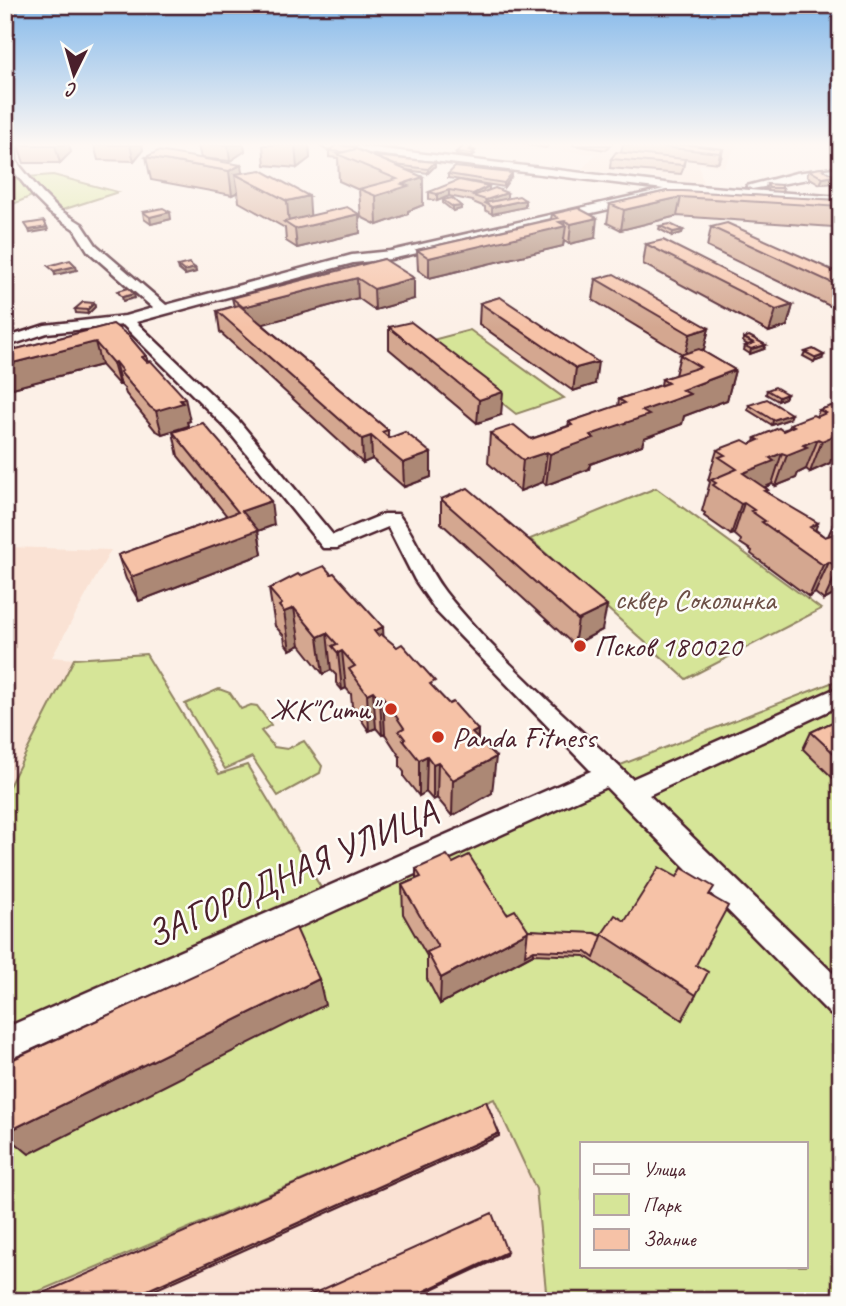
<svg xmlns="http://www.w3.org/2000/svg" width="846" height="1306" font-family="Caveat,sans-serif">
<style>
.built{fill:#fae2d4}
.green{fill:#d6e598;stroke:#908262;stroke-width:2;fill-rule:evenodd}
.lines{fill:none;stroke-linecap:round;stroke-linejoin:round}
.stream{stroke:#74809f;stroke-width:2.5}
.minor-casing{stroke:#4a1f2b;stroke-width:5}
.minor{fill:#fdfcf7;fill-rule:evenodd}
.wall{fill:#d4a790;stroke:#4a1f2b;stroke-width:2}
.shaded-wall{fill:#ac8875;stroke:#4a1f2b;stroke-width:2}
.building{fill:#f6c2a7;stroke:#4a1f2b;stroke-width:2}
.poi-dot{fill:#c8321e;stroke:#fdfcf7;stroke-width:2.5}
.labels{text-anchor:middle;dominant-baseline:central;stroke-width:5;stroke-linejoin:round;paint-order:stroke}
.park-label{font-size:30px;fill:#6d5046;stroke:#fdfcf7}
.poi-label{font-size:30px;fill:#4a1f2b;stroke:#fdfcf7;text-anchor:start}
.near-street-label{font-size:37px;fill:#4a1f2b;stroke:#fdfcf7}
</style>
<rect width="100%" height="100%" fill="#fcf0e7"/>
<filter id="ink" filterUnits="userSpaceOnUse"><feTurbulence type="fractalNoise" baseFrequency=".0143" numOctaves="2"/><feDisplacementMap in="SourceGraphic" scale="14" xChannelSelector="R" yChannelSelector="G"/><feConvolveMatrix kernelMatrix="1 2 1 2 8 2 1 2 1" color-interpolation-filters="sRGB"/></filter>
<g filter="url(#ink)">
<!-- built -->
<g class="built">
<path d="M506 145H737L724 167 699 164 703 184 582 169 596 154Z"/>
<path d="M5 547 111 550 52 657 74 659 5 794Z"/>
<path d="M494 1098 536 1189 546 1291 526 1301H16Z"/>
</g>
<!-- green -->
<g class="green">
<path d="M5 145H8L6 160 32 196 6 207Z"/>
<path d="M53 175 118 192 62 210 27 177Z"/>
<path d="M470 330 564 398 516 414 425 342Z"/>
<path d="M656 488 821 609 686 679 530 539Z"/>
<path d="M146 654 219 774 247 765 323 891 595 775 841 679V1301H526L546 1291 536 1189 494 1099 16 1301H5V794L74 659ZM582 1143H806V1266H582Z"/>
<path d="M219 689 230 693 241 709 251 705 257 706 271 725 261 731 274 747 287 749 304 741 322 766 320 773 278 796 252 757 225 769 185 704Z"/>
</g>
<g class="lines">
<!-- stream -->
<path class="stream" d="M5 195 14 204 5 211"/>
<!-- minor casing -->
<g class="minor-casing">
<g id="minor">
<path d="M6 145H16V161L42 193 58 209 82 224 96 245 166 305 352 255 391 251 664 189 326 148 321 145H350L673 184 841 197V203L676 190 666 196 391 259 353 263 136 322 238 420 333 535 384 514H398C417 538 426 568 445 592 497 658 571 720 632 779L841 686V705L649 795 841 981V1019L830 1014 606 787 5 1061V1028L591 771 437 612 415 580 388 527 337 548H323L226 428 123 325 47 333 5 347V338L45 325 125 316 153 308 88 251 74 229 50 213 34 197 6 161Z"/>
<path d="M841 167V173L752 189 747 186 796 173Z"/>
</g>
</g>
<!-- minor -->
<use href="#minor" class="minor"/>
</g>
<!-- wall -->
<g class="wall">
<path d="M18 145H69L71 152 60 163H24Z"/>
<path d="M94 145H142L143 150 134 161 98 160Z"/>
<path d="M198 145H244L245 151 230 161 201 158Z"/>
<path d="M263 145H309L310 158 297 168 265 165Z"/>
<path d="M374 145H398L395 148Z"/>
<path d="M528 145H549L546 148Z"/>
<path d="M572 145H611L606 150Z"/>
<path d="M623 145H691L723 149 721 158 718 163 685 159 683 169 681 174 610 168 611 159 621 152Z"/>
<path d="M356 147V149L373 156 435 162V166L428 173 406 170 423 205 408 211V214L377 225 361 217 359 190 339 181 338 158 329 157V151Z"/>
<path d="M473 150 472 151 475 154 470 157 456 155V152Z"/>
<path d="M841 150V159L835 157 837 151Z"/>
<path d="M146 157 242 173 311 216 359 214 360 233 297 248 286 241 285 228 239 202 238 192 232 195 151 180Z"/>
<path d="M809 170 835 176 833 183 820 184 807 176Z"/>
<path d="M512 173V176L504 187 448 178V174Z"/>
<path d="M767 184 783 188 782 192 768 191 766 187Z"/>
<path d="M489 186V190L507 193V199L525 207 492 214 485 210V207L473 202V201L449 196 437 201 429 199V192Z"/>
<path d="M667 191 836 200V198H841V225L834 224 833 227 677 216 621 230 607 223 610 204Z"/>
<path d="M443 200 461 206V209L453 211 443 203Z"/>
<path d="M143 212 171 219 151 224 144 219Z"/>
<path d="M552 214 595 238 569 244 564 241 563 246 429 278 418 270 417 250 551 219Z"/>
<path d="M660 226 683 230 682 233 672 236 659 229Z"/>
<path d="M711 227 841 274V307L836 309 707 247Z"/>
<path d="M646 244 793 305 787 326 769 332 643 264Z"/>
<path d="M384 259 414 299 375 310 358 298 262 324 388 430V437L389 438 431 453V477L404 487 372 459 363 463 220 332 217 311 234 306 232 298Z"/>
<path d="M841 264V274L837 272Z"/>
<path d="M178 266 195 268 196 272 185 275 179 270Z"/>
<path d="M596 279 709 328 704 349 701 350 735 370 727 400 684 416 682 424 644 438 642 445 590 464 589 469 546 485 543 482 520 491 488 463 490 433 531 439 568 426 569 422 618 406 619 399 661 385 662 379 675 375 680 355 682 354 593 300Z"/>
<path d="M500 297 595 384 573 391 479 324 480 303Z"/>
<path d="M94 303 95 307 88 314 76 313 75 309Z"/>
<path d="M113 324 146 356 148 362 190 421 187 422 188 426 162 434 155 430 126 394 124 388 121 385H119L101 365 5 390V352Z"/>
<path d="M389 327 501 415 477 423 389 349Z"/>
<path d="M744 338 764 349 750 354 744 350 745 346 748 345 743 342Z"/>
<path d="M805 352 822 359 814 362 803 356Z"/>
<path d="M767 390 787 394 785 398 778 401 766 394Z"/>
<path d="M841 403V456L831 459 830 463 810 472 806 469 798 473 796 478 776 486 772 484 765 487 768 490 767 492 825 537 828 536 833 525 841 522V591L824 600 815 593 809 597 751 554 752 551 740 543 741 540 734 534 731 535 704 516 705 513 702 511 710 482 708 480 717 450 750 444 754 442 755 438 789 428 790 424 816 417 819 410Z"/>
<path d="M749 405 789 419 772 425 748 410Z"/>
<path d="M173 432 274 525 258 531 262 554 139 601 126 579 118 555 227 516 178 456Z"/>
<path d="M441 499 602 630 574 645 441 523Z"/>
<path d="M300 576 383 636 449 704 478 730V739L492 793 452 816 437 798 433 800 426 792 419 796 404 777V772L400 767V757L385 734 382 735 376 728 369 731 352 706 351 694 346 688 342 690 336 683V675L331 670 323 674 300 645 290 650 285 643 284 636 275 626 269 589Z"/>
<path d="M841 718V786L803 749 811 732Z"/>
<path d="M453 863 507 914 528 930 602 936V934L625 921 710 895 696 965V995L682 1020 585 956 533 954 440 1004 427 979V956L403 914 402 885 416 879V869Z"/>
</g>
<!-- shaded-wall -->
<g class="shaded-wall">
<path d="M55 145H69L71 152 60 163Z"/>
<path d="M130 145H142L143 150 134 161Z"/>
<path d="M228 145H244L245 151 230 161Z"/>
<path d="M295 145H309L310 158 297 168Z"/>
<path d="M723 149 721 158 718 163 720 153Z"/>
<path d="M435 162V166L428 173V169Z"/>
<path d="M241 165 243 178 235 174 238 192 232 195 229 171Z"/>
<path d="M512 173V176L504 187V183Z"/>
<path d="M835 176 833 183 820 184 823 178Z"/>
<path d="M423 177V205L408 211V214L377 225 376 196 402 184Z"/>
<path d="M489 186V193L473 196V194Z"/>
<path d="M449 190V196L437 201V194Z"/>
<path d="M507 193V199L485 203 486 200Z"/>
<path d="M309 196 311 225 359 214 360 233 297 248 295 229 289 225 287 201Z"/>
<path d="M681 197 677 216 621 230 624 210Z"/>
<path d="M525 200V207L492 214V207Z"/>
<path d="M461 206V209L453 211V207Z"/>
<path d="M170 212 171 219 151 224 150 217Z"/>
<path d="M597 218 595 238 569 244 571 224Z"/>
<path d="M565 221 564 226H566L563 246 429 278V258Z"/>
<path d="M47 227 48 230 30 233 29 230Z"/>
<path d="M683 230 682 233 672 236 673 232Z"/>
<path d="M76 266 77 270 55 275 54 271Z"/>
<path d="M195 268 196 272 185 275 184 271Z"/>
<path d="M357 278 358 298 246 329 243 307Z"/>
<path d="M414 278V299L375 310 374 289Z"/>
<path d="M134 294 135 298 123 301 122 297Z"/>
<path d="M841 296V307L836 309Z"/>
<path d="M94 303 95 307 88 314 87 310Z"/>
<path d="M793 305 787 326 769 332 776 310Z"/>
<path d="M709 328 704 349 685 355 690 334Z"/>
<path d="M95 342 101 365 5 390V365Z"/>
<path d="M766 345 764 349 750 354 751 349Z"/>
<path d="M824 355 822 359 814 362 816 358Z"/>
<path d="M115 362 121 385H119L113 363Z"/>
<path d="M598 362 595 384 573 391 576 368Z"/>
<path d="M735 370 727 400 684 416 682 424 644 438 642 445 590 464 589 469 546 485 550 454 642 411 682 390Z"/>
<path d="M503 392 501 415 477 423 479 400Z"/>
<path d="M787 394 785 398 778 401 779 397Z"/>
<path d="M185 398 190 421 187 422 188 426 162 434 156 411Z"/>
<path d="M791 414 789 419 772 425 773 420Z"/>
<path d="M841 429V456L831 459 830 463 810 472 822 441Z"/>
<path d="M371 436 372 459 363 463 362 439Z"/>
<path d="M818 439 806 469 798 473 796 478 776 486 787 455 803 445Z"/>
<path d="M547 452 543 482 520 491 523 460Z"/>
<path d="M431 453V477L404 487 403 463Z"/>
<path d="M782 453 772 484 765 487 763 492 743 473 770 458Z"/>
<path d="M271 501 274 525 258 531 262 554 139 601 131 577 242 511Z"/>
<path d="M744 503 734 534 731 535 741 504Z"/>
<path d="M818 523 806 553 810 527Z"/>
<path d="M829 562 815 593 809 597 823 565Z"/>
<path d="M841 567V591L824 600 839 568Z"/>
<path d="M607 606 602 630 574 645 578 620Z"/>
<path d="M294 608 300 645 290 650 284 612Z"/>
<path d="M383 627 385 664 374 631Z"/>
<path d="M327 633 331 670 323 674 318 637Z"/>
<path d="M342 651 346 688 342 690 338 653Z"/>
<path d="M373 691 376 728 369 731 367 694Z"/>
<path d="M383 697 385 734 382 735 380 699Z"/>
<path d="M478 730 476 766 472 733Z"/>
<path d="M427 756 426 792 419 796V760Z"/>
<path d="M496 757 492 793 452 816 453 780Z"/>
<path d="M438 762 437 798 433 800V764Z"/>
<path d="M529 931 534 950 533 954 440 1004 441 978Z"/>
<path d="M319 979 325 1005 29 1154 5 1134V1133Z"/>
<path d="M499 1133V1136L130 1301H123Z"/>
<path d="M507 1252 506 1255 407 1301H403Z"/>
</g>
<!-- building -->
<g class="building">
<path d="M336 145H337L356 147 353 150 343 152 329 151Z"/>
<path d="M465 145 473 146 469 150 475 151 471 154 456 152Z"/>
<path d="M643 145H691L723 149 720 153Z"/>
<path d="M356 149 423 177 402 184 408 186 376 196 359 189 397 179 337 154Z"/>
<path d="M158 151 241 165 229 171 146 157Z"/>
<path d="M616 152 685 159 683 165 611 159Z"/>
<path d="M373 156 435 162 428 169 395 165Z"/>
<path d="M455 167 512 173 504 183 448 174Z"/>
<path d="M821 168 835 176 823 178 809 170Z"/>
<path d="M261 170 309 196 287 201 235 174Z"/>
<path d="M459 180 489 186 473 194 449 190 437 194 429 192Z"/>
<path d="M767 184 781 185 783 188H769Z"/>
<path d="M495 188 507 193 486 200 473 196Z"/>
<path d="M667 191H683L837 200 836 198H841V205H839L840 207 681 197 624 210 610 204Z"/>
<path d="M519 196 525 200 492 207 485 203Z"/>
<path d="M452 198 461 206 453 207 443 200Z"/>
<path d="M347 207 359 214 295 229 284 222Z"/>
<path d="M163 208 170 212 150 217 143 212Z"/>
<path d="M578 208 597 218 571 224 565 221 559 222 566 226 429 258 417 250 558 218 552 214Z"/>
<path d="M44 221 47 227 29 230 25 224Z"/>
<path d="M727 223 841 274V287L711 227Z"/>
<path d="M670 224 683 230 673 232 660 226Z"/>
<path d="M663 240 793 305 776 310 646 244Z"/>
<path d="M384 259 414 278 374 289 357 278 243 307 232 298Z"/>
<path d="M70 260 76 266 54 271 48 266Z"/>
<path d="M189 263 195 268 184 271 178 266Z"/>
<path d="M614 274 709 328 690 334 596 279Z"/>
<path d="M128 288 134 294 122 297 117 291Z"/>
<path d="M500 297 598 362 576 368 480 303Z"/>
<path d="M83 302 94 303 87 310 75 309Z"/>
<path d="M239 305 388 430 382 432 389 438 405 432 431 453 403 463 371 436 362 439 217 311Z"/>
<path d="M411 322 503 392 479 400 389 327Z"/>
<path d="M113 324 129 336 146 356 142 357 147 362 151 361 185 398 180 400 183 403 156 411 150 407 120 372 122 371 115 362 113 363 95 342 5 365V352Z"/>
<path d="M749 336 766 345 751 349 745 346 754 343 744 338Z"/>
<path d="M699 349 735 370 682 390 690 394 642 411 649 415 590 435 594 438 550 454 547 452 523 460 490 433 514 425 531 439 572 425 569 422 625 403 619 399 668 383 662 379 700 367 680 355Z"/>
<path d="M813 349 824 355 816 358 805 352Z"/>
<path d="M775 387 787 394 779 397 767 390Z"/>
<path d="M767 399 791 414 773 420 749 405Z"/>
<path d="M841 403V429L838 430 841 433 822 441 818 439 803 445 807 447 787 455 782 453 770 458 774 461 743 473 768 490 764 491 818 523 810 527 825 537 841 532V567L839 568 829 562 823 565 762 522 765 521 751 511 754 510 744 503 741 504 713 485 716 483 711 480 737 469 719 457 725 455 717 450 743 440 750 444 759 440 755 438 779 428 783 431 794 426 790 424 813 415 817 417 826 413 819 410Z"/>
<path d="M203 423 271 501 242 511 258 530 131 577 118 555 238 512 173 432Z"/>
<path d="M468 488 607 606 578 620 441 499Z"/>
<path d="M841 522V530L833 525Z"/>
<path d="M324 566 331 574 334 573 383 627 374 631 378 636 381 634 397 647 402 644 435 681 430 684 449 704 453 702 478 730 472 733 496 757 453 780 438 762 433 764 427 756 419 760 403 740 405 739 399 731 404 728 383 697 380 699 373 691 367 694 349 669 355 666 342 651 338 653 332 646 337 644 327 633 318 637 294 608 284 612 279 606 282 604 269 589 298 574 300 576Z"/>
<path d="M841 718V760L811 732Z"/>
<path d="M447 855 453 863 469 855 507 914 515 910 529 931 441 978 427 952 438 947 402 885 421 877 416 869Z"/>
<path d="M659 867 677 877 682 868 714 887 709 895 728 906 696 965 708 972 696 995 602 934 615 915 625 921Z"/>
<path d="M296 928 319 979 5 1133V1063Z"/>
<path d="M528 930 595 933 602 936 594 958 586 952 534 950 525 955Z"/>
<path d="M486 1101 499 1133 123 1301H25Z"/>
<path d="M492 1213 507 1252 403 1301H297Z"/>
</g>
</g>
<!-- sky -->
<linearGradient id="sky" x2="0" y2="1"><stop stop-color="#85b9ea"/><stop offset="0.44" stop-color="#fef8f4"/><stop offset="1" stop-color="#fef8f4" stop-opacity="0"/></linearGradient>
<rect width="846" height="328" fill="url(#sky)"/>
<!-- markers -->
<g class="poi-dot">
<circle cx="580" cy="646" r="7"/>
<circle cx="391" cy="709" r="7"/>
<circle cx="438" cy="737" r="7"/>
</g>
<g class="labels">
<!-- park labels -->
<g class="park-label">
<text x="695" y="599">сквер Соколинка</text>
</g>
<!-- poi labels -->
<g class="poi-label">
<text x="594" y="646">Псков 180020</text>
<text x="377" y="709" text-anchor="end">ЖК"Сити"</text>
<text x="452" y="737">Panda Fitness</text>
</g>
<!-- near-street labels -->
<g class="near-street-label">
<text transform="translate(291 873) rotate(-24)">ЗАГОРОДНАЯ УЛИЦА</text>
</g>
</g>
<!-- margin -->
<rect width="846" height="1306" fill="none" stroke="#fdfcf7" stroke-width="28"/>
<rect x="14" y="14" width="818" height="1278" fill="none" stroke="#4a1f2b" stroke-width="2.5" filter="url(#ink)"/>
<!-- legend -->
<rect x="580" y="1142" width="228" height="126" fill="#fdfcf7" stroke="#b5a4a5" stroke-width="2"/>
<rect x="594" y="1164" width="35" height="10" fill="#fdfcf7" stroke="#b5a4a5" stroke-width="2"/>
<text x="643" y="1176" font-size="21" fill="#4a1f2b">Улица</text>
<rect x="594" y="1194" width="35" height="21" fill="#d6e598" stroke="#b5a4a5" stroke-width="2"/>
<text x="643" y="1212" font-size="21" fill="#4a1f2b">Парк</text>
<rect x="594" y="1229" width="35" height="21" fill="#f6c2a7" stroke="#b5a4a5" stroke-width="2"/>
<text x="643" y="1246" font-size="21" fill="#4a1f2b">Здание</text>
<!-- north arrow -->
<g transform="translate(74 74) rotate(185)" stroke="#fdfcf7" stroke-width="5" paint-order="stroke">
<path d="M0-5L12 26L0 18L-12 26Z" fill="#4a1f2b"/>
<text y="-10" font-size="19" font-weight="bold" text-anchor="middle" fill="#4a1f2b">С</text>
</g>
</svg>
